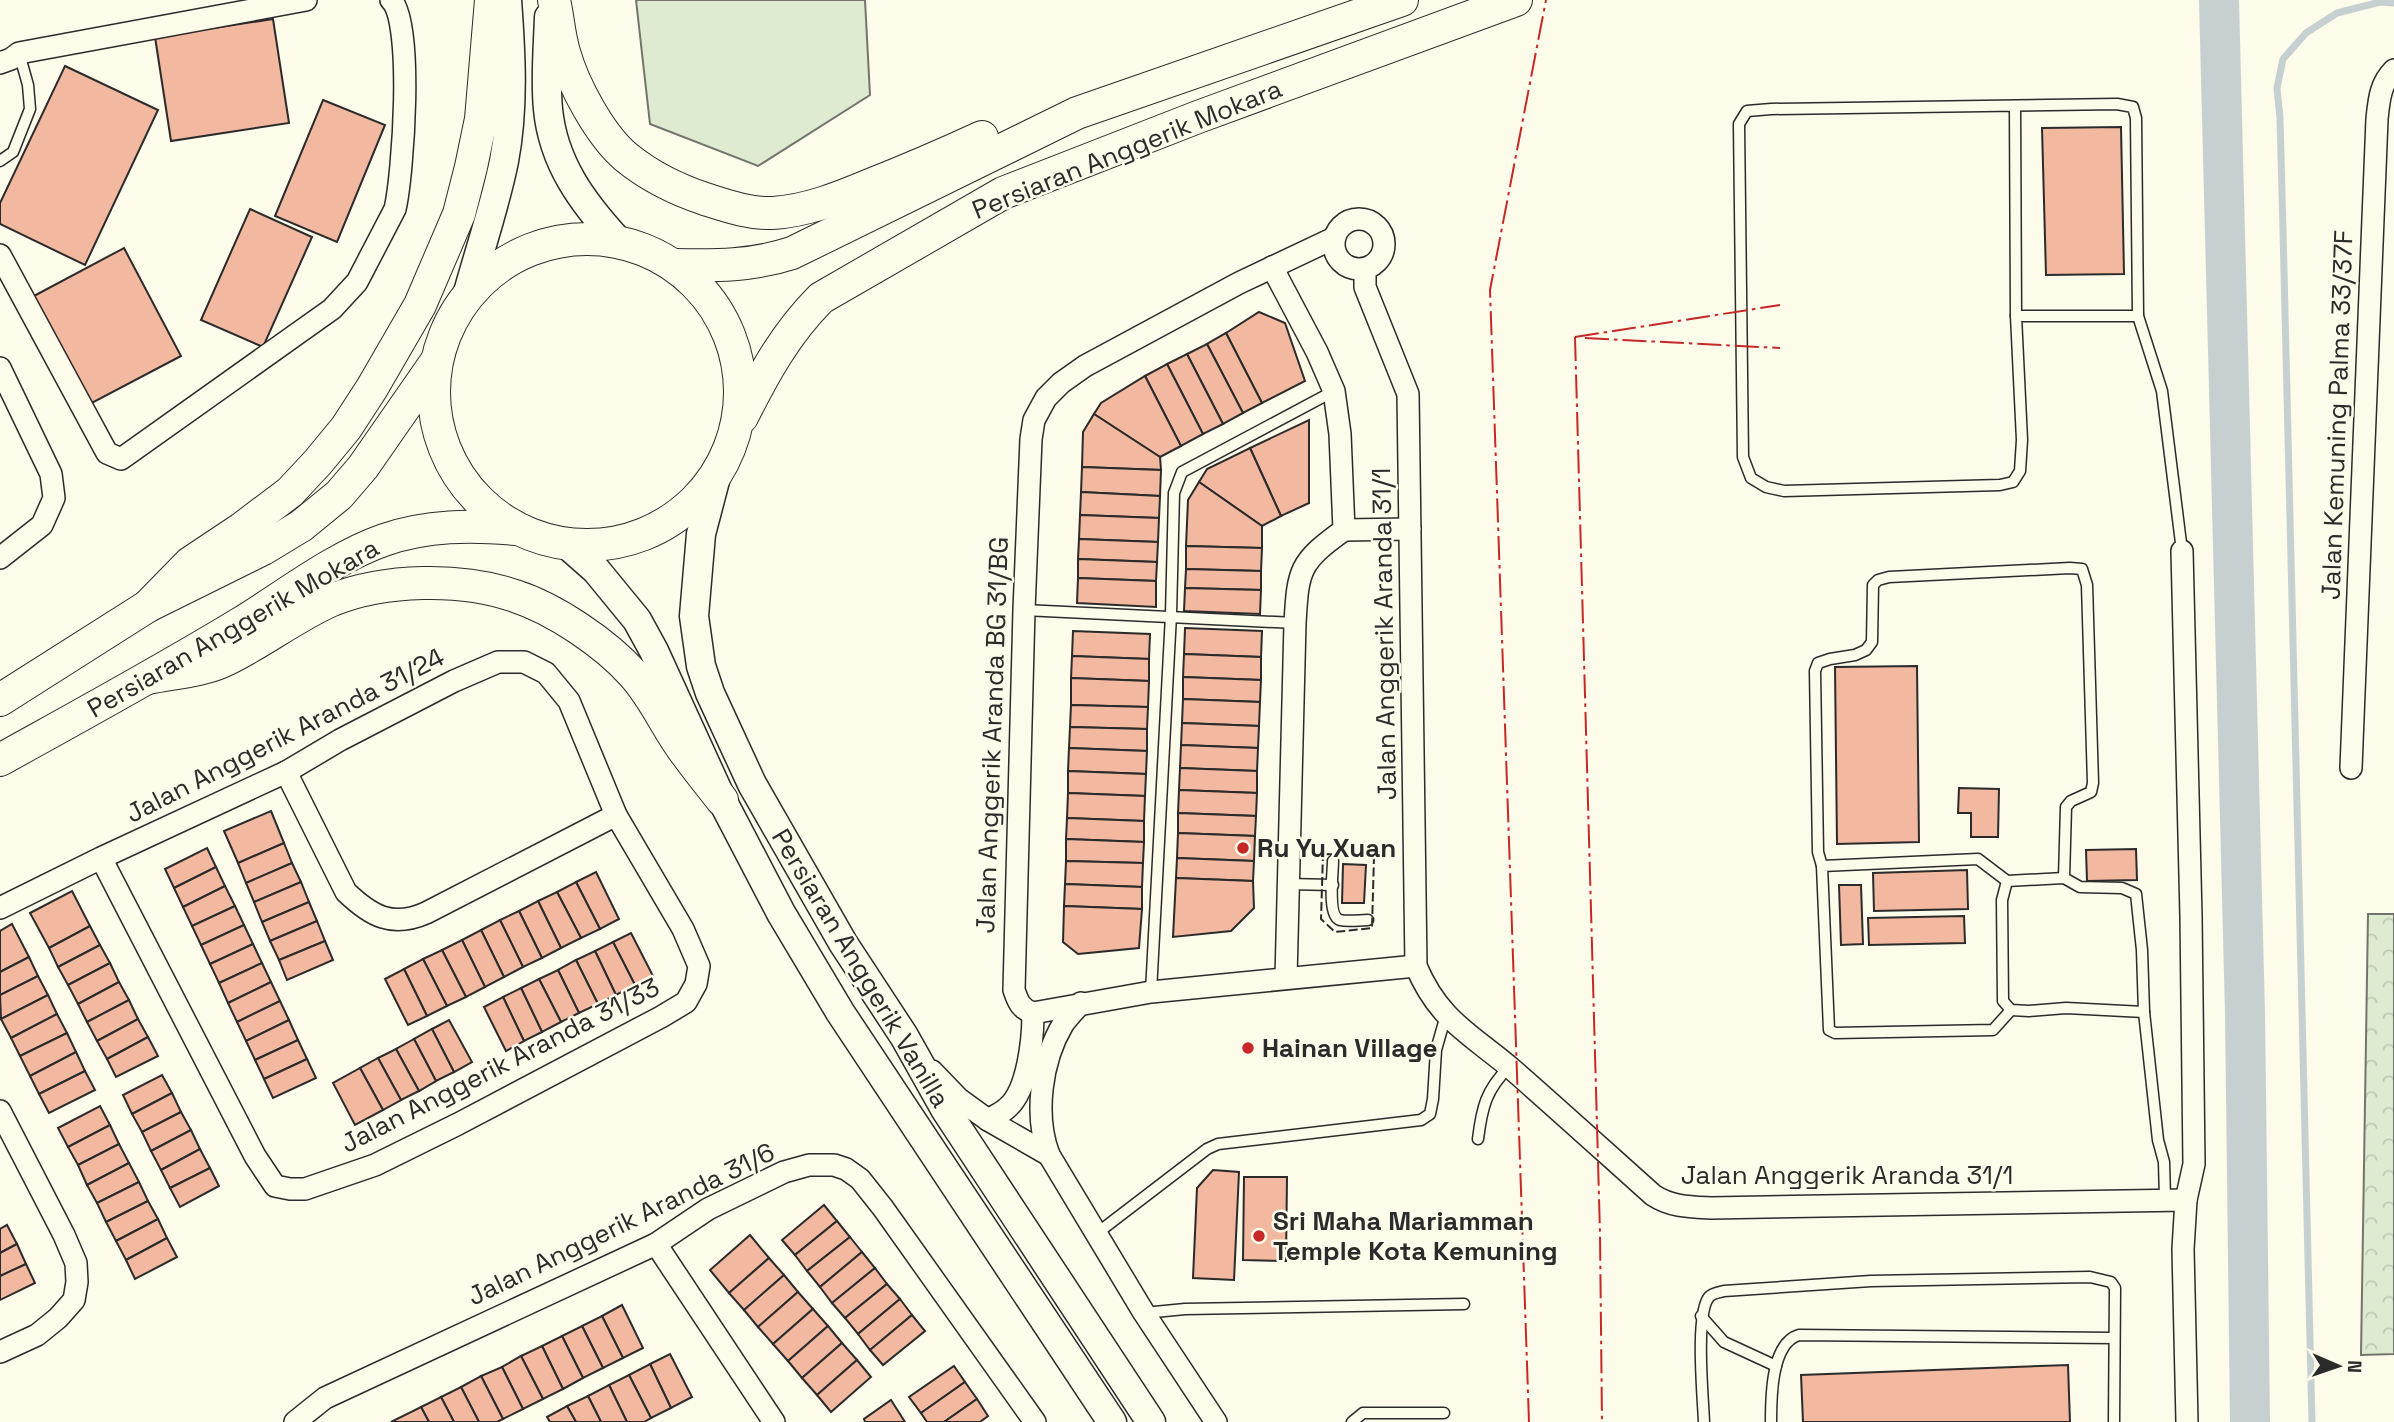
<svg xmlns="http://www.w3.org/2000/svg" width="2394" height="1422" font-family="'Space Grotesk',sans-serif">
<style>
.green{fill:#deebd1;stroke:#74746e;stroke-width:2}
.park{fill:url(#park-crowns);stroke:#74746e;stroke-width:2}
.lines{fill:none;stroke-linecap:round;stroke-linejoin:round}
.stream{stroke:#c7d0d0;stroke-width:7}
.river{stroke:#c7d0d0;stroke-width:40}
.building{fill:#f2b8a0;stroke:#2b2b2b;stroke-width:2}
.lane-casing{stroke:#2b2b2b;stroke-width:13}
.street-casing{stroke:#2b2b2b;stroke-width:24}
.secondary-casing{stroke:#2b2b2b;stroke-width:31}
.primary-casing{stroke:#2b2b2b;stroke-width:34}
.lane{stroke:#fdfbea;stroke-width:10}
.street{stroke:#fdfbea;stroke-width:21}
.secondary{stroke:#fdfbea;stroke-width:28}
.primary{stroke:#fdfbea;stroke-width:32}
.fence{stroke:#2b2b2b;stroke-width:2;stroke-dasharray:9 3.5;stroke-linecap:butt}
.power{stroke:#c62828;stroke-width:2;stroke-dasharray:24 5 3.5 5;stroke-linecap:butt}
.poi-dot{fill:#c62828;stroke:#fdfbea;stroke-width:2.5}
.labels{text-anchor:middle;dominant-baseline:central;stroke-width:5;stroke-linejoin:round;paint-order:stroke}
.street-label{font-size:26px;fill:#2b2b2b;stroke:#fdfbea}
.poi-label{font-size:26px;font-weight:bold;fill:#2b2b2b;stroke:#fdfbea;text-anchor:start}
</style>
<defs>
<pattern id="park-crowns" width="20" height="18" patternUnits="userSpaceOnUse" patternTransform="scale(1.75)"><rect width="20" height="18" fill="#deebd1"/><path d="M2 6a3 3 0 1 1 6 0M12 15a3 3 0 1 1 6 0" fill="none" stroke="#bfcab4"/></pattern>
</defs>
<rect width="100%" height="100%" fill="#fdfbea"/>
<!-- green -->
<path class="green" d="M636 0H865L870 95 758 166 650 124Z"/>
<!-- park -->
<path class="park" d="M2368 914H2394V1354L2361 1355Z"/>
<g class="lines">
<!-- stream -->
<path class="stream" d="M2312 1422 2283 230 2280 118 2277 88 2283 59 2306 33 2337 13 2380 2 2394 3"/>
<!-- river -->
<path class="river" d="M2219 0 2245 1013 2250 1422"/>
</g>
<!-- building -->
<g class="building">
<path d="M273 19 289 123 171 141 155 37Z"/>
<path d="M65 66 158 110 85 265 0 224V203Z"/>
<path d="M323 100 385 125 337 242 275 216Z"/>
<path d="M2121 127 2124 274 2046 275 2042 128Z"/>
<path d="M250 209 312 237 263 347 201 320Z"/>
<path d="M124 248 181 356 88 405 32 297Z"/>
<path d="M1259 312 1285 323 1305 381 1262 403 1226 333Z"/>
<path d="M1226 333 1262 403 1243 413 1207 344Z"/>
<path d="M1207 344 1243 413 1223 424 1187 354Z"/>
<path d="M1187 354 1223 424 1203 434 1167 364Z"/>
<path d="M1167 364 1203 434 1181 446 1145 376Z"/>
<path d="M1145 376 1181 446 1160 457 1094 414 1101 403Z"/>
<path d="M1094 414 1160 457 1161 470 1082 467 1083 432Z"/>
<path d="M1309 420V503L1281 516 1250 448Z"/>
<path d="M1250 448 1281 516 1262 526 1199 482 1207 469Z"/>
<path d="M1082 467 1161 470 1160 496 1081 492Z"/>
<path d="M1199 482 1262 526V548L1186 546 1188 500Z"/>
<path d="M1081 492 1160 496 1159 518 1080 515Z"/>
<path d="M1080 515 1159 518 1158 542 1079 539Z"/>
<path d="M1079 539 1158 542 1157 562 1078 559Z"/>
<path d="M1186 546 1262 548 1261 571 1186 569Z"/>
<path d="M1078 559 1157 562 1156 581 1078 578Z"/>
<path d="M1186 569 1261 571V590L1185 588Z"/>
<path d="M1078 578 1156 581V607L1077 603Z"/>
<path d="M1185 588 1261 590 1260 614 1184 611Z"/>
<path d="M1185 628 1262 631 1261 657 1184 654Z"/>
<path d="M1073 631 1150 634 1149 659 1072 656Z"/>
<path d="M1184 654 1261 657V680L1183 677Z"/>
<path d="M1072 656 1149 659V681L1071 678Z"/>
<path d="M1917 666 1919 842 1837 844 1835 667Z"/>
<path d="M1183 677 1261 680 1260 702 1183 699Z"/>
<path d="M1071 678 1149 681 1148 707 1071 705Z"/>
<path d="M1183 699 1260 702 1259 726 1182 723Z"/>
<path d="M1071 705 1148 707 1147 729 1070 727Z"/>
<path d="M1182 723 1259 726 1258 748 1181 745Z"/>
<path d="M1070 727 1147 729V751L1069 748Z"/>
<path d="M1181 745 1258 748 1257 771 1180 768Z"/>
<path d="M1069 748 1147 751 1146 774 1068 771Z"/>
<path d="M1180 768 1257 771V793L1179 790Z"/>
<path d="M1068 771 1146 774 1145 796 1068 793Z"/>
<path d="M1959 788 1999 789 1998 837H1971V813H1958Z"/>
<path d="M1179 790 1257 793 1256 816 1178 813Z"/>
<path d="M1068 793 1145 796 1144 821 1067 818Z"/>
<path d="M271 811 284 843 238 863 224 831Z"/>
<path d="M1178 813 1256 816 1255 836 1178 833Z"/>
<path d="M1067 818 1144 821V842L1066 839Z"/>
<path d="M1178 833 1255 836 1254 861 1177 858Z"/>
<path d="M1066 839 1144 842 1143 863 1066 861Z"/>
<path d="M284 843 292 863 246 883 238 863Z"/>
<path d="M207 848 216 867 174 888 165 869Z"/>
<path d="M2136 849 2137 880 2087 881 2086 850Z"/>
<path d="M1177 858 1254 861 1253 881 1176 878Z"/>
<path d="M1066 861 1143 863 1142 887 1065 884Z"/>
<path d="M292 863 301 882 254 902 246 883Z"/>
<path d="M1343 864 1366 865 1364 903H1342Z"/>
<path d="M216 867 225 886 183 907 174 888Z"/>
<path d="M1967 870 1968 909 1874 911 1873 873Z"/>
<path d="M596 872 619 919 600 929 576 882Z"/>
<path d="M1176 878 1253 881 1254 908 1231 931 1173 937Z"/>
<path d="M301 882 309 902 262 922 254 902Z"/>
<path d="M576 882 600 929 581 938 557 892Z"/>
<path d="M1065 884 1142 887V909L1064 906Z"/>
<path d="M1839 885H1861L1863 944 1841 945Z"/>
<path d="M225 886 235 906 192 926 183 907Z"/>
<path d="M72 891 90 926 49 948 30 913Z"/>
<path d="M557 892 581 938 561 948 538 901Z"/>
<path d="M538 901 561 948 542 958 519 911Z"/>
<path d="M309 902 317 921 270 941 262 922Z"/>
<path d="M235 906 244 925 201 945 192 926Z"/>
<path d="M1064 906 1142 909 1139 948 1078 954 1063 942Z"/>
<path d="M519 911 542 958 523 967 500 920Z"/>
<path d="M1964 916 1965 943 1869 945 1868 918Z"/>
<path d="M500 920 523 967 504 977 481 930Z"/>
<path d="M317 921 325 941 279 960 270 941Z"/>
<path d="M12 924 29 957 0 972V931Z"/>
<path d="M244 925 253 944 210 964 201 945Z"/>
<path d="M90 926 100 945 58 967 49 948Z"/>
<path d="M481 930 504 977 485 987 462 940Z"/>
<path d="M631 933 653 976 635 985 613 942Z"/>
<path d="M462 940 485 987 466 997 442 950Z"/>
<path d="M325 941 333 960 287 980 279 960Z"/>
<path d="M613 942 635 985 616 995 595 951Z"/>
<path d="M253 944 262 963 219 983 210 964Z"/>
<path d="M100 945 110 963 68 985 58 967Z"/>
<path d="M442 950 466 997 447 1006 423 959Z"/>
<path d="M595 951 616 995 598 1004 576 960Z"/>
<path d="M29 957 38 976 0 995V972Z"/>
<path d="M423 959 447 1006 427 1016 404 969Z"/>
<path d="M576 960 598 1004 579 1013 558 970Z"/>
<path d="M110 963 119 982 78 1004 68 985Z"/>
<path d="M262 963 271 982 228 1003 219 983Z"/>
<path d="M404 969 427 1016 408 1025 385 979Z"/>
<path d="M558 970 579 1013 561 1022 539 979Z"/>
<path d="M38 976 48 995 1 1019 0 995Z"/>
<path d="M539 979 561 1022 542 1032 521 988Z"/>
<path d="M119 982 129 1000 87 1022 78 1004Z"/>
<path d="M271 982 280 1001 237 1022 228 1003Z"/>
<path d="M521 988 542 1032 524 1041 503 997Z"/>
<path d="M48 995 57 1014 11 1038 1 1019Z"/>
<path d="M503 997 524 1041 506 1051 484 1007Z"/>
<path d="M129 1000 138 1019 97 1041 87 1022Z"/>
<path d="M280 1001 289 1020 246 1041 237 1022Z"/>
<path d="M57 1014 67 1033 20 1056 11 1038Z"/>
<path d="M138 1019 148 1037 107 1059 97 1041Z"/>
<path d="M289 1020 298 1040 255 1060 246 1041Z"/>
<path d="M449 1020 472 1062 454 1072 432 1029Z"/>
<path d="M432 1029 454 1072 436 1081 414 1039Z"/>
<path d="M67 1033 76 1052 30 1076 20 1056Z"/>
<path d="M148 1037 158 1056 116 1077 107 1059Z"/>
<path d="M414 1039 436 1081 419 1091 396 1049Z"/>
<path d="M298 1040 307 1059 264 1079 255 1060Z"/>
<path d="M396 1049 419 1091 401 1100 378 1058Z"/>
<path d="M76 1052 85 1071 39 1094 30 1076Z"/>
<path d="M378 1058 401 1100 383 1110 360 1068Z"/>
<path d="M307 1059 316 1078 273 1098 264 1079Z"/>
<path d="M360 1068 383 1110 355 1125 333 1083Z"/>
<path d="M85 1071 95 1090 49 1113 39 1094Z"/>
<path d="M162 1075 172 1093 132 1114 123 1095Z"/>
<path d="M172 1093 181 1112 142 1132 132 1114Z"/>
<path d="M100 1106 110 1125 68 1147 58 1128Z"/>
<path d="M181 1112 191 1130 151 1151 142 1132Z"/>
<path d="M110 1125 119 1144 78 1165 68 1147Z"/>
<path d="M191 1130 200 1149 161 1170 151 1151Z"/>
<path d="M119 1144 129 1163 87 1185 78 1165Z"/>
<path d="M200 1149 210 1168 170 1188 161 1170Z"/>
<path d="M129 1163 139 1182 97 1203 87 1185Z"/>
<path d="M210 1168 219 1186 180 1207 170 1188Z"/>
<path d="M1213 1170 1239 1172 1234 1280 1193 1278 1197 1188Z"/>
<path d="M1244 1177H1287L1286 1261 1243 1260Z"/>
<path d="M139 1182 148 1201 106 1222 97 1203Z"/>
<path d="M148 1201 158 1219 116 1241 106 1222Z"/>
<path d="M824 1205 837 1221 795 1255 782 1240Z"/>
<path d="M158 1219 167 1238 126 1260 116 1241Z"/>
<path d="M837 1221 850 1237 807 1271 795 1255Z"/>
<path d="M7 1225 17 1244 0 1253V1229Z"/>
<path d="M750 1235 769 1258 729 1293 710 1270Z"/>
<path d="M850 1237 862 1252 820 1287 807 1271Z"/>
<path d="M167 1238 177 1257 135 1279 126 1260Z"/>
<path d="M17 1244 26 1264 0 1276V1253Z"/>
<path d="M862 1252 875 1268 832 1303 820 1287Z"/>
<path d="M769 1258 784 1275 744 1310 729 1293Z"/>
<path d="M26 1264 35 1283 0 1300V1276Z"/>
<path d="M875 1268 887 1284 845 1318 832 1303Z"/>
<path d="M784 1275 798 1292 758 1327 744 1310Z"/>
<path d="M887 1284 900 1299 858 1334 845 1318Z"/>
<path d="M798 1292 813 1309 773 1344 758 1327Z"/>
<path d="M900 1299 912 1315 870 1350 858 1334Z"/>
<path d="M622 1305 643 1348 623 1358 602 1316Z"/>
<path d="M813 1309 828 1326 788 1361 773 1344Z"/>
<path d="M912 1315 925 1331 883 1365 870 1350Z"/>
<path d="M602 1316 623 1358 603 1368 582 1326Z"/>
<path d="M582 1326 603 1368 583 1378 562 1336Z"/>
<path d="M828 1326 842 1343 802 1378 788 1361Z"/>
<path d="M562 1336 583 1378 563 1389 542 1346Z"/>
<path d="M842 1343 857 1360 817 1395 802 1378Z"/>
<path d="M542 1346 563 1389 543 1399 521 1356Z"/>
<path d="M670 1354 692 1397 671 1408 650 1364Z"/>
<path d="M521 1356 543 1399 523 1409 502 1367Z"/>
<path d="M857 1360 871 1377 831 1412 817 1395Z"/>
<path d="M650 1364 671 1408 651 1418 629 1375Z"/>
<path d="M2068 1365 2070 1422H1803L1801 1375Z"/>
<path d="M954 1366 965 1382 921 1413 909 1397Z"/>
<path d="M502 1367 523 1409 503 1419 481 1376Z"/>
<path d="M629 1375 651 1418 644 1422H627L609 1385Z"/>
<path d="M481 1376 503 1419 497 1422H479L461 1387Z"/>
<path d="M965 1382 977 1399 944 1422H927L921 1413Z"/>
<path d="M609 1385 627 1422H601L588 1396Z"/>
<path d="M461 1387 479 1422H454L441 1397Z"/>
<path d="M588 1396 601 1422H576L567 1406Z"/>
<path d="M441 1397 454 1422H429L421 1407Z"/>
<path d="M977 1399 988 1416 980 1422H944Z"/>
<path d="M891 1400 905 1422H865L864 1419Z"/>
<path d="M567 1406 576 1422H550L547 1417Z"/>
<path d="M421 1407 429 1422H391Z"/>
</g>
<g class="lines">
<!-- lane casing -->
<g class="lane-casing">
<g id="lane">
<path d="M2015 106 2016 316 2022 440 2020 471 2013 482 2000 485 1784 491 1766 487 1751 478 1743 457 1739 124 1747 111 1771 109 2117 104 2133 107 2136 118 2138 316 2162 391 2182 551"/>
<path d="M0 161 13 152 30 109 28 85 19 53"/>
<path d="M2016 316H2138"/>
<path d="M1024 610 1295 623"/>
<path d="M1333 861C1333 873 1327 916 1340 920 1348 922 1360 920 1368 920"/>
<path d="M1822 866 1818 852 1815 671 1818 663 1830 659 1855 655 1866 650 1872 642 1873 585 1878 580 1889 577 2070 568 2082 569 2087 585 2093 783 2091 792 2071 801 2066 807 2064 878"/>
<path d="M2007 881 2002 900 2003 1001 2011 1010 2029 1011 2066 1008 2144 1012"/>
<path d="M1287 884 1333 885"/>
<path d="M1151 992 1171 615 1174 493 1182 472 1334 391"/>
<path d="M2011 1010 1993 1030 1835 1033 1829 1030 1822 866 1978 859 2007 881 2064 878 2080 887 2122 888 2136 894 2142 950 2144 1012 2158 1140 2164 1162 2165 1199"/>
<path d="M1478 1139C1482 1107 1486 1090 1509 1067"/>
<path d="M1096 1234 1207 1149 1218 1144 1421 1120 1430 1114 1433 1099 1436 1050 1446 1015"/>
<path d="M1144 1313 1185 1309 1464 1304"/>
<path d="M1701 1316 1724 1342 1776 1366"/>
<path d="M1352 1422 1363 1413H1444"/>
<path d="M1704 1422C1703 1397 1695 1314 1709 1297 1712 1293 1720 1292 1724 1291L1871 1281 2090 1277 2111 1282 2115 1288 2114 1422"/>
<path d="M1771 1422C1771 1398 1771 1343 1799 1335L2114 1338"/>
</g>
</g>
<!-- street casing -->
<g class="street-casing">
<g id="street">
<path d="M0 63 11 59 19 53 306 0"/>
<circle cx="1359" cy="244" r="25"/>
<path d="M1334 238 1239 283 1085 366 1061 383 1046 398 1034 420 1031 439 1024 610 1014 990C1018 1002 1021 1009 1033 1013L1151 992 1416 966"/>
<path d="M0 255 107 453 121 459 332 309 357 282 395 209C403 175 414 22 391 0"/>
<path d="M1272 267 1317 352 1334 391 1340 434 1344 530C1299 562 1298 570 1295 623L1286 978"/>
<path d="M1365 269V287L1408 394 1416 966C1439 1021 1471 1034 1513 1070 1560 1111 1606 1153 1653 1195 1671 1207 1690 1207 1711 1208L2186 1200 2183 1249 2187 1422"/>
<path d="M0 368 51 474 54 498 42 525 0 558"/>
<path d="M1344 530 1410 529"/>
<path d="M2182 551 2191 916 2194 1164 2186 1200"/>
<path d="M2351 768 2377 119C2379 100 2380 84 2394 70"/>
<path d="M286 772 346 892C371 916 392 928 426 913L616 815"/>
<path d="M0 908 101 858 286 772 340 740 454 681 498 662H524L546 673 569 701 616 815 683 929 699 966 696 984 686 1002 661 1017 458 1124 375 1165 305 1189H290L275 1186 255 1156 101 858"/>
<path d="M932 1071 959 1099 988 1120 1049 1155 1144 1313 1216 1422"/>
<path d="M0 1111 64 1235 76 1263 77 1282 74 1300 58 1318 37 1335 0 1352"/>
<path d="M988 1120C994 1116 1002 1113 1007 1108 1028 1091 1033 1039 1033 1013"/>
<path d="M1049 1155C1034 1115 1041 1061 1063 1024 1068 1017 1075 1010 1081 1003"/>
<path d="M656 1244 774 1422"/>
<path d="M295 1422 325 1398 656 1244 708 1209 784 1172 809 1165H834L846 1169 860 1179 883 1208 1035 1422"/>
</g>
</g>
<!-- secondary casing -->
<g class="secondary-casing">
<g id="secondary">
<path d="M549 17C548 47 545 79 548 109 553 163 583 203 618 241"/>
<path d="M467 296C479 252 495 206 504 161 514 108 511 54 507 0"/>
<path d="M717 473 701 534 694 616 701 666 710 693 752 784 843 943 904 1036 945 1109 1151 1422"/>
<path d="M571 548 596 570 637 620 654 651 722 800 781 913 840 1012 1112 1422"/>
</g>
</g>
<!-- primary casing -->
<g class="primary-casing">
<g id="primary">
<path d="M554 0C558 17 559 36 564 52 573 85 600 135 626 157 648 175 678 190 705 199 727 206 750 214 773 213 806 211 839 198 870 185 908 170 945 154 982 137"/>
<circle cx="587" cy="392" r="153"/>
<path d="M675 265C716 266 752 266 792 253L1077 113 1402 0"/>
<path d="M742 417C764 373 786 333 821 298L1003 193 1198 117 1516 0"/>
<path d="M148 606 190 563 241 529 290 492 318 462 346 428 372 388 420 305 459 214 471 167 481 119 491 0"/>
<path d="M148 678C170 673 201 671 221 662 259 645 293 617 332 600 384 579 461 577 515 596 555 609 605 643 633 674 653 696 664 722 680 745 693 764 708 782 722 800"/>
<path d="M0 700 148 606 263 549 301 526 339 495 363 467 436 362"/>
<path d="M0 760C81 715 162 671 241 623 285 596 335 557 384 540 427 525 471 525 516 529"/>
</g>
</g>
<!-- lane -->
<use href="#lane" class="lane"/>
<!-- street -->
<use href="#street" class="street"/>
<!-- secondary -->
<use href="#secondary" class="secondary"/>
<!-- primary -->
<use href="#primary" class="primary"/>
<!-- fence -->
<path class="fence" d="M1323 854 1374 856 1372 928 1335 932 1321 919Z"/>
<!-- power -->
<g class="power">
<path d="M1575 337 1600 1233 1602 1422"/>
<path d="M1575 337 1780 305"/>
<path d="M1585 338 1780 348"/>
<path d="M1529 1422 1490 290 1546 0"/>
</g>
</g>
<!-- markers -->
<g class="poi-dot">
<circle cx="1243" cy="848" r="7"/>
<circle cx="1248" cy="1048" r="7"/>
<circle cx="1259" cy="1236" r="7"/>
</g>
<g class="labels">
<!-- street labels -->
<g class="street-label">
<text transform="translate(1127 149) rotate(-22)">Persiaran Anggerik Mokara</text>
<text transform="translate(2337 415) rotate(-88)">Jalan Kemuning Palma 33/37F</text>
<text transform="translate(233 628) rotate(-30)">Persiaran Anggerik Mokara</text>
<text transform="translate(1384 634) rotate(-91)">Jalan Anggerik Aranda 31/1</text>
<text transform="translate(285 735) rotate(-27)">Jalan Anggerik Aranda 31/24</text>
<text transform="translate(992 735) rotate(-88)">Jalan Anggerik Aranda BG 31/BG</text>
<text transform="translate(861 968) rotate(59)">Persiaran Anggerik Vanilla</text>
<text transform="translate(500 1065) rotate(-27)">Jalan Anggerik Aranda 31/33</text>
<text x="1847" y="1175">Jalan Anggerik Aranda 31/1</text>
<text transform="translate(621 1224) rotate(-26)">Jalan Anggerik Aranda 31/6</text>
</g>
<!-- poi labels -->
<g class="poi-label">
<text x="1257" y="848">Ru Yu Xuan</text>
<text x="1262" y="1048">Hainan Village</text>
<text x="1273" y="1221">Sri Maha Mariamman<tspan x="1273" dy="30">Temple Kota Kemuning</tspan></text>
</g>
</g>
<!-- north arrow -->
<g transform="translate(2338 1366) rotate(92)" stroke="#fdfbea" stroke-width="5" paint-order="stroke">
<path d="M0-5L12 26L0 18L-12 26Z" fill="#2b2b2b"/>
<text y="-10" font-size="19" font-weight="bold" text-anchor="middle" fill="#2b2b2b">N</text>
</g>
</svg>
